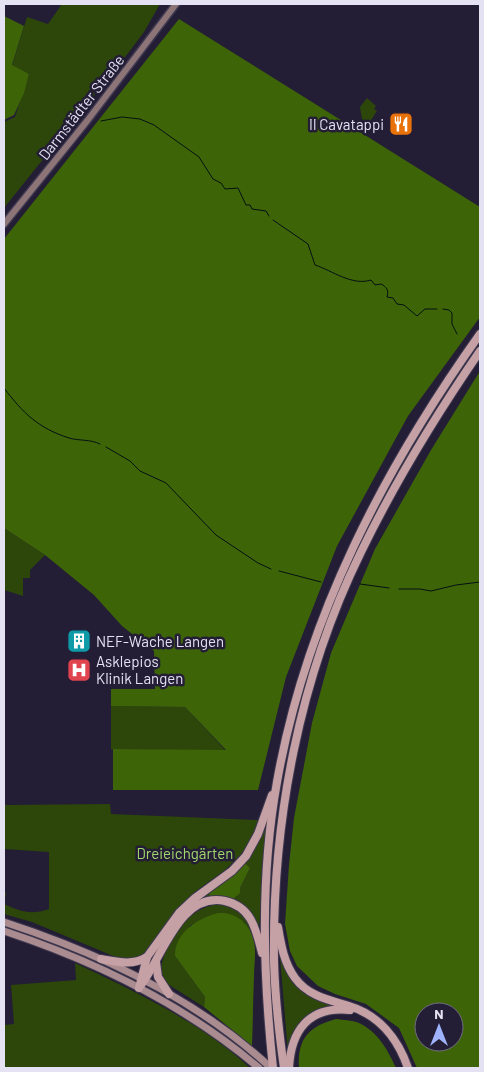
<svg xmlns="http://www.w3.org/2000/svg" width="484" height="1072" font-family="Barlow,sans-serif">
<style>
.green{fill:#2c4709}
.forest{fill:#3e6408;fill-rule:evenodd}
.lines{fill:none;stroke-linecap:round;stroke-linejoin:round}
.stream{stroke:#021111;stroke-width:1}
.secondary-casing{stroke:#3e3950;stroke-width:9}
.primary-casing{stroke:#3e3950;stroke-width:9}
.motorway-casing{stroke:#3e3950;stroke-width:10}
.secondary{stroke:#8c7477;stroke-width:6}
.primary{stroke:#aa8b8f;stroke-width:7}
.motorway{stroke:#c5a0a4;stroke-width:8}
.labels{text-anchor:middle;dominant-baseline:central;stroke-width:5;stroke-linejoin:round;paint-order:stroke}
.street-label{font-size:15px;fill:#e5e2f3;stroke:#231d35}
.poi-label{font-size:15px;fill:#e5e2f3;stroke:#231d35;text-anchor:start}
.park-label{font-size:15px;fill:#a3d96c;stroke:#231d35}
</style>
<rect width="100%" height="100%" fill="#231d35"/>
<!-- green -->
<g class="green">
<path d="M62 4H160L144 32 129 52 4 208V122L15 117 29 74 12 66 27 17 48 24Z"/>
<path d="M367 98 376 106 374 109 377 111 369 123 362 119 360 107Z"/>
<path d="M4 528 45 555 30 570V578H23V596L4 590Z"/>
<path d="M111 706 185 707 226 751 113 749 111 750Z"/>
<path d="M110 804 111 814 258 820 251 839 242 853 225 870 196 891 183 903 144 953 137 958H118L32 922 4 914V892L6 893 4 904C21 912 31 915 49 909V852L4 849V805Z"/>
<path d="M266 826 259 930C253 913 242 898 222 898 213 898 196 906 187 909L200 898 209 892 210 898 217 895 240 893V888L250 868 245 863 256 847Z"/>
<path d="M218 904C239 906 250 919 253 938L244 922 191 925C184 934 175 943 175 956L205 997 204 1007 166 983 160 974C164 943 185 909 218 904Z"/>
<path d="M282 956 298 986 343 1007 312 1015 288 1053 280 957Z"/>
<path d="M75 963C134 991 202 1023 250 1068H4V1025L14 1024 11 985 76 980Z"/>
</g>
<!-- forest -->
<g class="forest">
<path d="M4 16 24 26 12 65 29 74 24 93 14 115 4 120Z"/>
<path d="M179 19 480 207V317L408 416 337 546 286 677 258 790H113V749L226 750 185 707 111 706V689H155L154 651 122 626 94 595 45 555 4 528V239Z"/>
<path d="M480 371V1068H417L399 1028 366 1004 335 994 318 986 297 966 290 951 285 924 289 865 294 818 312 723 331 653 375 549 431 450ZM424 1012H454V1042H424Z"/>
<path d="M245 863 250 868 240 888V893L233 899C224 895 219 894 210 898L209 892 228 880Z"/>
<path d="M219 913C235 912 248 922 253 938 257 949 254 965 254 976 253 999 253 1023 252 1046L204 1007 205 997 175 956C174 933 199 917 219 913Z"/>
<path d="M336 1019C343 1020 352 1020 359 1023 378 1032 388 1050 396 1068H299C297 1039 309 1026 336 1019Z"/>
</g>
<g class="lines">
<!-- stream -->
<g class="stream">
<path d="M101 121 122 117 140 119 154 125 199 157 213 179 221 183 225 189 238 188 246 205H250L252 209 266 211 269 216"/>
<path d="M273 220 308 244 315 265C333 271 352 286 371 280L375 285 381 284C387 287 389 291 387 297L393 298 397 304 404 305 417 316 425 309H437"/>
<path d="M443 309 449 310 452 313V324L457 334"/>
<path d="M4 388C23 413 38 428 69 438 79 441 90 439 100 444"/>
<path d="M106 447 130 461 140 471 166 483 216 535 258 563 271 569"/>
<path d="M279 571 321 582"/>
<path d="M360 584 389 588"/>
<path d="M399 589H420L431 591 456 585 480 582"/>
</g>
<!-- secondary casing -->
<g class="secondary-casing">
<path id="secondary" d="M4 224 87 121 176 4"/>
</g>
<!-- primary casing -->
<g class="primary-casing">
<g id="primary">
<path d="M4 922C99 953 197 999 271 1068"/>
<path d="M4 931C95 961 185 1005 259 1068"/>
</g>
</g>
<!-- motorway casing -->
<g class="motorway-casing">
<g id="motorway">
<path d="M278 927C281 945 284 963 295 978 308 996 329 1000 349 1006 379 1015 398 1039 408 1068"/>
<path d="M101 959C118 962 132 966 147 957"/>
<path d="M156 962 158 977 169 994"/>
<path d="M141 985C162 958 180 891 225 901 252 907 256 930 262 953"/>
<path d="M139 988 147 957 179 913 195 898 232 871 246 856 258 834 272 795"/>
<path d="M273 1068C263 973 260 876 277 782 306 618 384 469 480 334"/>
<path d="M284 1068C279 1033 275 997 274 961 272 822 299 678 361 552 395 482 436 415 480 351"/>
<path d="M289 1068C291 1030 309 1006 350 1010"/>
</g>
</g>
<!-- secondary -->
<use href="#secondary" class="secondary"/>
<!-- primary -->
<use href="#primary" class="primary"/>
<!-- motorway -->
<use href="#motorway" class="motorway"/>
</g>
<!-- icons -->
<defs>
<g id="restaurant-square" transform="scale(1.25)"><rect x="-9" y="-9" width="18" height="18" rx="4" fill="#e8710a" stroke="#231d35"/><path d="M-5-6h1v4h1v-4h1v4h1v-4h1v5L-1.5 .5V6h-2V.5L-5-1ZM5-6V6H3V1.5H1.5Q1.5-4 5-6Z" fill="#fff"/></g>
<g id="building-square" transform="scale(1.25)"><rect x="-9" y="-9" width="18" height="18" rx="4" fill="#0f9aa8" stroke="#231d35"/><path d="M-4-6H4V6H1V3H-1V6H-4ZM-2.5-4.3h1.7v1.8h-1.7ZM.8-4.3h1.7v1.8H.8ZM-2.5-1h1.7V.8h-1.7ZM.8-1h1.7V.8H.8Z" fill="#fff"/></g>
<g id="hospital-square" transform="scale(1.25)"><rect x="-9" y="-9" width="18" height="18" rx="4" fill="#e0444e" stroke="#231d35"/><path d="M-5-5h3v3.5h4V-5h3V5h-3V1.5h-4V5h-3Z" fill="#fff"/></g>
</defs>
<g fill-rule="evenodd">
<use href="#restaurant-square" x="401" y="124"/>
<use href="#building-square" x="79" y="641"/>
<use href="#hospital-square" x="79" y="670"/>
</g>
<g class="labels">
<!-- street labels -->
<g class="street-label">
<text transform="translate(81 107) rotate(-52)">Darmstädter Straße</text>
</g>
<!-- poi labels -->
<g class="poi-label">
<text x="384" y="124" text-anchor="end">Il Cavatappi</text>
<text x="96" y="641">NEF-Wache Langen</text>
<text x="96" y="661">Asklepios<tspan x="96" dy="17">Klinik Langen</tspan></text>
</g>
<!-- park labels -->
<g class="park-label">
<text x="185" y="853">Dreieichgärten</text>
</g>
</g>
<!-- border -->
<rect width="484" height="1072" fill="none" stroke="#e5e2f3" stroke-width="10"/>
<!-- north arrow -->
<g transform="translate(439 1027)"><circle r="24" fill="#231d35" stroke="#716c81"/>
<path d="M0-4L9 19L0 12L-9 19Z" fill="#9fb3fd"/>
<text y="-8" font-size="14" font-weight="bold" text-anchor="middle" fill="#e5e2f3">N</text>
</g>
</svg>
